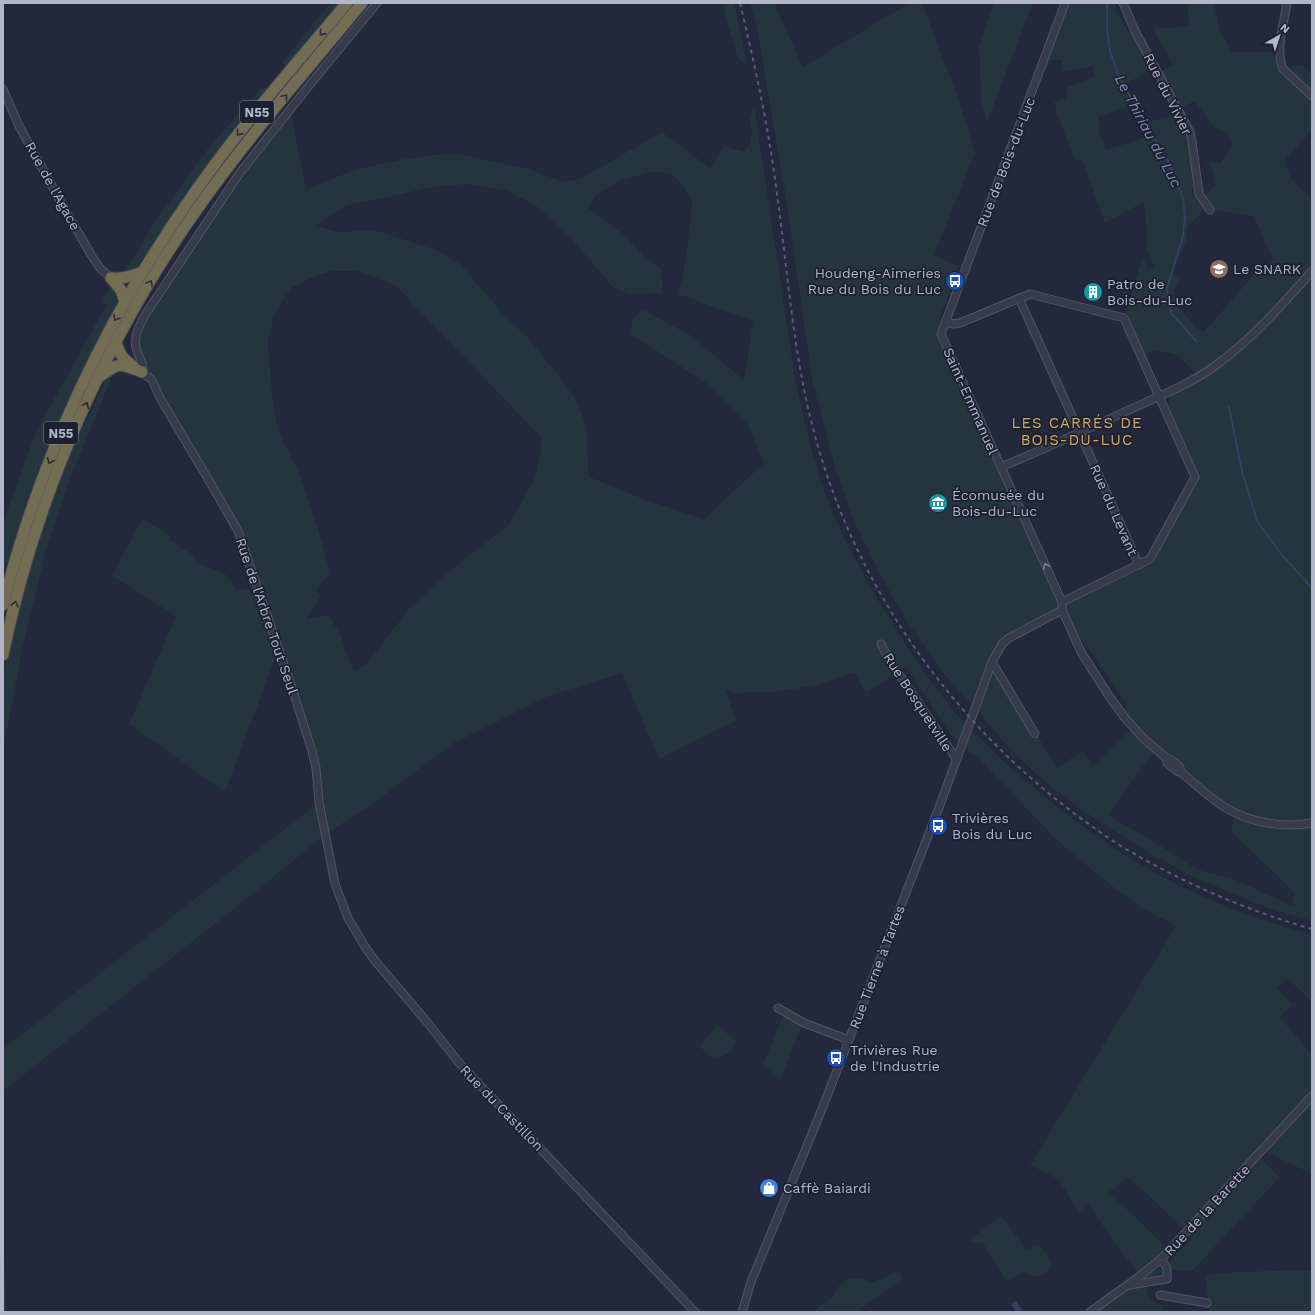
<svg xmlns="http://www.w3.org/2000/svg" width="1315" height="1315" font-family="'Work Sans',sans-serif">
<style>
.green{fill:#25353d;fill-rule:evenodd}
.water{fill:#363f63}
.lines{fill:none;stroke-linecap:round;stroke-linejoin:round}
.stream{stroke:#363f63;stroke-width:2}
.minor-casing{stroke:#525667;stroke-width:9}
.highway-casing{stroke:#3f4354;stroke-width:13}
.minor{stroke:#373b4c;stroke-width:7}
.highway{stroke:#736d53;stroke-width:11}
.rail{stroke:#585e74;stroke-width:2;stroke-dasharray:4 4;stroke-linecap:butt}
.oneway{stroke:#292c36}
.oneway2{stroke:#7b7f90}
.labels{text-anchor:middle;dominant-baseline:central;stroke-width:3.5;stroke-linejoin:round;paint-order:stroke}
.shield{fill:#1c2031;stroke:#85899b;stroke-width:1}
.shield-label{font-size:13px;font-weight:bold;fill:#b2b6c8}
.street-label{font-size:14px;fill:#b2b6c8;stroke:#1c2031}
.poi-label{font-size:14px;fill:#b2b6c8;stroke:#1c2031;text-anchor:start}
.water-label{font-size:15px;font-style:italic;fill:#818bb4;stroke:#1c2031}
.neighbourhood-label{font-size:15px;letter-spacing:1px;fill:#d5ac5f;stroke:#1c2031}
</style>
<rect width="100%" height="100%" fill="#23283c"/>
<!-- green -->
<g class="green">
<path d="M330 3H342L288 68 282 63Z"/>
<path d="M723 3H734L747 64 738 59 728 24Z"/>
<path d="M750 3H779L775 6 803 67 909 3H922L958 98 975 153 934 255 959 266 938 323 943 338 1062 602 1150 559 1195 477 1166 413 1171 395 1199 376 1177 355 1157 350 1141 355 1124 318 1128 316 1127 309 1143 256 1148 269 1154 266 1146 247 1148 245 1144 202 1105 223 1082 159 1075 161 1058 116 1054 102 1065 99 1068 93 1066 88 1095 77 1092 66 1062 72V60H1051L1047 70 1041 67 1065 3H1115L1116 15H1119L1129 33 1135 31 1154 66 1124 86 1135 105 1098 117 1099 133 1106 150 1153 135 1169 163 1184 199 1171 163 1147 122 1179 114C1192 140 1193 158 1196 186L1191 189 1194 197 1198 196 1205 206 1197 218 1188 225 1186 243 1176 262 1174 276 1179 279 1174 289 1177 304 1196 328 1204 332 1250 279 1273 260 1254 216 1210 210 1201 199 1216 185 1213 170 1205 161 1221 163 1233 142 1226 133 1213 127 1195 101 1180 108 1160 72 1173 65 1153 29 1190 26 1187 3H1176H1214L1219 30 1232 52H1279L1282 66 1301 65 1312 74V130L1285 160C1288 180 1298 185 1312 198V921L1265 907 1194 877 1151 854 1083 811 1044 781 1011 750 976 709 944 674 908 623 882 578 854 521 836 471 813 384 785 192 756 23ZM1062 610 1072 631 1086 644 1127 706 1125 718 1134 728 1117 742 1093 766 1082 751 1057 768 992 662 1009 638ZM1157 751 1236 813 1231 831 1295 893 1292 906 1234 879 1198 870 1156 843 1108 815 1146 762Z"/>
<path d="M994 3H1033L987 122 981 100 979 46Z"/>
<path d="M274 85 173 217 162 229 135 271 121 275 133 258 156 220 210 146 261 88Z"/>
<path d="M754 106 795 378C802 408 808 439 817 469 833 522 860 571 889 618 913 657 939 695 969 729L964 744 972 730C987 745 1002 761 1018 774 1055 806 1094 836 1135 861 1189 894 1251 919 1312 934V1002L1288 979 1276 987 1293 1005 1280 1017 1312 1055V1174L1263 1150 1258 1156 1280 1177 1193 1270H1174L1169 1265 1170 1261 1172 1258 1192 1238 1187 1232 1145 1192 1128 1178 1109 1192 1170 1251 1140 1276 1111 1238 1089 1205 1079 1212 1058 1179 1030 1165 1176 926 1142 908 1112 886 1069 851 1053 836 978 758 962 746 952 736 906 667 866 693 854 672 818 685 776 692 735 693 725 689 736 721 659 759 622 673 548 696 452 744 379 799 326 834 245 900 3 1091V1049L319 802 312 751 278 651 225 792 129 724 176 616 112 576 142 519 170 535 169 540 192 554 196 562 225 574 237 590 246 588 259 596 238 531 145 374 138 354 137 331 239 174 290 110 306 189 355 170 399 160 434 155 458 154 528 169 564 182 580 179 662 132 710 168 723 146 744 152 750 143 752 133 750 121ZM654 171 671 174 684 186 692 204 686 260 678 294 753 321 744 380 690 335 643 310 633 318 630 333 706 383 748 425 764 463 704 519 646 500 589 477 586 425 575 398 554 370 526 336 503 314 460 264 436 250 374 230 338 232 316 226 347 205 403 194 430 187 468 184 508 191 543 210 570 237 614 288 629 294 663 293 661 269 645 257 622 233 588 208 595 195 619 181ZM333 271H357L397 286 410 301 541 437V450L535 478 509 525 458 564 410 608 367 663 354 672 346 652 341 635 328 615 306 619 320 597 316 590 330 572 316 522 299 472 280 435 273 406 268 342 274 314 291 288 313 277Z"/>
<path d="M110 286 117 292 119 303 87 364 3 591V522L36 432 107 304 102 302Z"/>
<path d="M115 369 70 479 46 549 23 646 3 750V675L11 635 35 549 67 457 77 434 85 424 106 378Z"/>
<path d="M786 1016 800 1024 801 1027 782 1076 780 1078 776 1076 764 1066 763 1064 783 1017Z"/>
<path d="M717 1025 736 1041C734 1053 723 1057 713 1059L699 1046Z"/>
<path d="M1002 1216 1026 1250C1029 1249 1032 1246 1034 1245 1042 1244 1050 1257 1051 1263 1052 1271 1039 1277 1032 1276 1029 1275 1026 1273 1023 1272L1010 1280 1006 1281 983 1243H972L970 1239Z"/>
<path d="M3 1233 7 1312H3Z"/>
<path d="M1156 1269H1160L1162 1270 1161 1275 1148 1278 1147 1276Z"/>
<path d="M1312 1270V1312H1209L1206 1275 1237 1272Z"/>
<path d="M893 1272 900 1273 902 1279 856 1312H815C819 1306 824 1304 830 1300 832 1298 834 1293 836 1290 848 1274 858 1278 873 1282L886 1277Z"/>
<path d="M1145 1282C1148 1296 1147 1301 1162 1305L1164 1308 1163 1312H1090L1127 1286Z"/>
</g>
<!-- water -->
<path class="water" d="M1016 1301 1022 1310 1020 1312H1016L1011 1304Z"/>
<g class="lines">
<!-- stream -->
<g class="stream">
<path d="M1107 3V29L1110 51 1119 77 1169 163 1176 179 1183 199 1185 216 1183 236 1167 288 1168 301 1172 314 1197 342"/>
<path d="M1229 407 1242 471 1257 521 1282 555 1312 588"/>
</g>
<!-- minor casing -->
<g class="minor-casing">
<g id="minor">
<path d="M377 3 308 87 239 174 145 315C139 326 134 335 136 348 138 357 145 363 142 372L152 380 160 398 211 484 238 531 291 685 312 751 316 768 319 802 335 884 348 918 365 947 376 962 427 1022 460 1064 695 1312"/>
<path d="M1065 3 941 334 1062 602V610L1081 652 1109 696 1125 718 1142 737 1166 758 1170 759 1179 766 1182 773"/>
<path d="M1123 3 1135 31 1190 132 1192 141 1199 194 1210 210"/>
<path d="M1287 3C1284 23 1275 50 1283 69L1312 96"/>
<path d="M3 89 19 126 68 215 93 258 100 268 111 278"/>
<path d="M1019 298 1139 565"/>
<path d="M946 321 953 324 960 323 1030 294 1124 318 1195 477 1150 559 1062 602"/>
<path d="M1001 467C1045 449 1088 429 1131 409 1159 396 1190 384 1215 366 1252 339 1282 305 1312 271"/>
<path d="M881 644 888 658 957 760"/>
<path d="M992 662 1035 734"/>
<path d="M1167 763 1177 771 1182 773C1196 785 1210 798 1226 808 1251 823 1283 828 1312 823"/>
<path d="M778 1008 804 1023 849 1040"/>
<path d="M1129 1285 1167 1279V1268L1161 1259"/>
<path d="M1160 1295 1207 1303"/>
<path d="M742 1312 751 1282 822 1109 940 805 992 662 1002 644 1009 638 1062 610"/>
<path d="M1090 1312 1140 1276 1161 1259 1312 1096"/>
</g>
</g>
<!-- highway casing -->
<g class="highway-casing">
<g id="highway">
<path d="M111 278C123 279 131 277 142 272"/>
<path d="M111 278 121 290 125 302"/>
<path d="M116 341C119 354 122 358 133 366"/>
<path d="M99 377C120 362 118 363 142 372"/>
<path d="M3 605C40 457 107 316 195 192 241 126 295 65 347 3"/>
<path d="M3 655C36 493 108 332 205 198 254 130 309 67 362 3"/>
</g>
</g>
<!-- minor -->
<use href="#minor" class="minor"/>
<!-- highway -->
<use href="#highway" class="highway"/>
<!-- rail -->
<path class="rail" d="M740 3C755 66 769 129 777 194 788 273 793 354 814 432 854 584 950 720 1075 814 1094 828 1113 842 1133 853 1190 886 1249 911 1312 929"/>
</g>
<!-- one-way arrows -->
<defs><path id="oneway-chevron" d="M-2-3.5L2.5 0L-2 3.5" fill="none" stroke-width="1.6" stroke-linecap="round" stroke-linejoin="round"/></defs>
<g class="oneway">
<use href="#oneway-chevron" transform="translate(322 33) rotate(129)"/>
<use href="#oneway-chevron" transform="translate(285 97) rotate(-50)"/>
<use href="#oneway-chevron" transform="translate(239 133) rotate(129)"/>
<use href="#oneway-chevron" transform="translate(150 283) rotate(-60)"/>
<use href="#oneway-chevron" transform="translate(116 318) rotate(120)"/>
<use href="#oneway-chevron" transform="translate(86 405) rotate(-66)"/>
<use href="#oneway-chevron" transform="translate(50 461) rotate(112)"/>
<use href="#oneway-chevron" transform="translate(15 604) rotate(-76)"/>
</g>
<use class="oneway2" href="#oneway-chevron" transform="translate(1046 566) rotate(-114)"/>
<!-- icons -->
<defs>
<g id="school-disc" transform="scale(1)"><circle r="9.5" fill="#8d6e63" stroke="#1c2031"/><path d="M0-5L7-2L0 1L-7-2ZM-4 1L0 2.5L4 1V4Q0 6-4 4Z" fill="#fff"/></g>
<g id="bus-disc" transform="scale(1)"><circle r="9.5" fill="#1a4fb4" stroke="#1c2031"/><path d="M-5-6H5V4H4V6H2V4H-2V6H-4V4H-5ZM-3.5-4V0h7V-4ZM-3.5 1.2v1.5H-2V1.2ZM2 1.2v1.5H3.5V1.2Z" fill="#fff"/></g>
<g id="building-disc" transform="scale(1)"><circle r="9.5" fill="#0f9aa8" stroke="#1c2031"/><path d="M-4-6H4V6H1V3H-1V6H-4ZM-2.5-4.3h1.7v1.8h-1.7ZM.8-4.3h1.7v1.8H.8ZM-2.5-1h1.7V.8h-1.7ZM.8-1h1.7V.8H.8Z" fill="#fff"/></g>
<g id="museum-disc" transform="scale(1)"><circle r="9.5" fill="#0f9aa8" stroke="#1c2031"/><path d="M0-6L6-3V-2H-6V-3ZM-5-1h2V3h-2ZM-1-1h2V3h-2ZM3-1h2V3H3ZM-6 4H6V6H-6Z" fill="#fff"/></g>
<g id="shop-disc" transform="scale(1)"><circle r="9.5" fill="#3f7fe0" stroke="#1c2031"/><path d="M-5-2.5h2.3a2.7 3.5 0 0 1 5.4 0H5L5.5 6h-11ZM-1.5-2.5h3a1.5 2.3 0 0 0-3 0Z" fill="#fff"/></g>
</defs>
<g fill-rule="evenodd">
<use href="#school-disc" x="1219" y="269"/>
<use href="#bus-disc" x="955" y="281"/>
<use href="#building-disc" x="1093" y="292"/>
<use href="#museum-disc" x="938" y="503"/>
<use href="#bus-disc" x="938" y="826"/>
<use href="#bus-disc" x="836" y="1058"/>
<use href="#shop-disc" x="769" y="1188"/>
</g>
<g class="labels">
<!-- shield labels -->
<g class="shield">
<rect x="240" y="101" width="34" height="22" rx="3"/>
<rect x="44" y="422" width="34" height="22" rx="3"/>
</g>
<g class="shield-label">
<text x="257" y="112">N55</text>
<text x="61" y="433">N55</text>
</g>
<!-- street labels -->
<g class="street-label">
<text transform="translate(1168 94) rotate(63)">Rue du Vivier</text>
<text transform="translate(1006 162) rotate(-69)">Rue de Bois-du-Luc</text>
<text transform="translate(53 186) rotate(61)">Rue de l'Agace</text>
<text transform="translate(971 401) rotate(66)">Saint-Emmanuel</text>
<text transform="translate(1114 510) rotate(66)">Rue du Levant</text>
<text transform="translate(267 616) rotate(71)">Rue de l'Arbre Tout Seul</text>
<text transform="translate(918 702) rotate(57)">Rue Bosquetville</text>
<text transform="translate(877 967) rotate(-69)">Rue Tierne à Tartes</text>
<text transform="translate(502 1108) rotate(46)">Rue du Castillon</text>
<text transform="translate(1207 1210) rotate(-47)">Rue de la Barette</text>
</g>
<!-- poi labels -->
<g class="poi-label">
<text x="1233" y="269">Le SNARK</text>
<text x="941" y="273" text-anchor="end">Houdeng-Aimeries<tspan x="941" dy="16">Rue du Bois du Luc</tspan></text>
<text x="1107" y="284">Patro de<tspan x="1107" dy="16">Bois-du-Luc</tspan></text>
<text x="952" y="495">Écomusée du<tspan x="952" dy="16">Bois-du-Luc</tspan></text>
<text x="952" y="818">Trivières<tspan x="952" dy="16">Bois du Luc</tspan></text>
<text x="850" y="1050">Trivières Rue<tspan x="850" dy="16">de l'Industrie</tspan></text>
<text x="783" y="1188">Caffè Baiardi</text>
</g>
<!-- water labels -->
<g class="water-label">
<text transform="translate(1148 131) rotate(62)">Le Thiriau du Luc</text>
</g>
<!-- neighbourhood labels -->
<g class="neighbourhood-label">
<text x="1077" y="423">LES CARRÉS DE<tspan x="1077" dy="17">BOIS-DU-LUC</tspan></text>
</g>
</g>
<!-- border -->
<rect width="1315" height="1315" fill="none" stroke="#b2b6c8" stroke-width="8"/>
<!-- north arrow -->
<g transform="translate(1279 36) rotate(39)" stroke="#1c2031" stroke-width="3" paint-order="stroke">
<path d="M0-3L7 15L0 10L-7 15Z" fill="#b2b6c8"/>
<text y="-6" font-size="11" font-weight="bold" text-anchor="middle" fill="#b2b6c8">N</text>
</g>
</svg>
